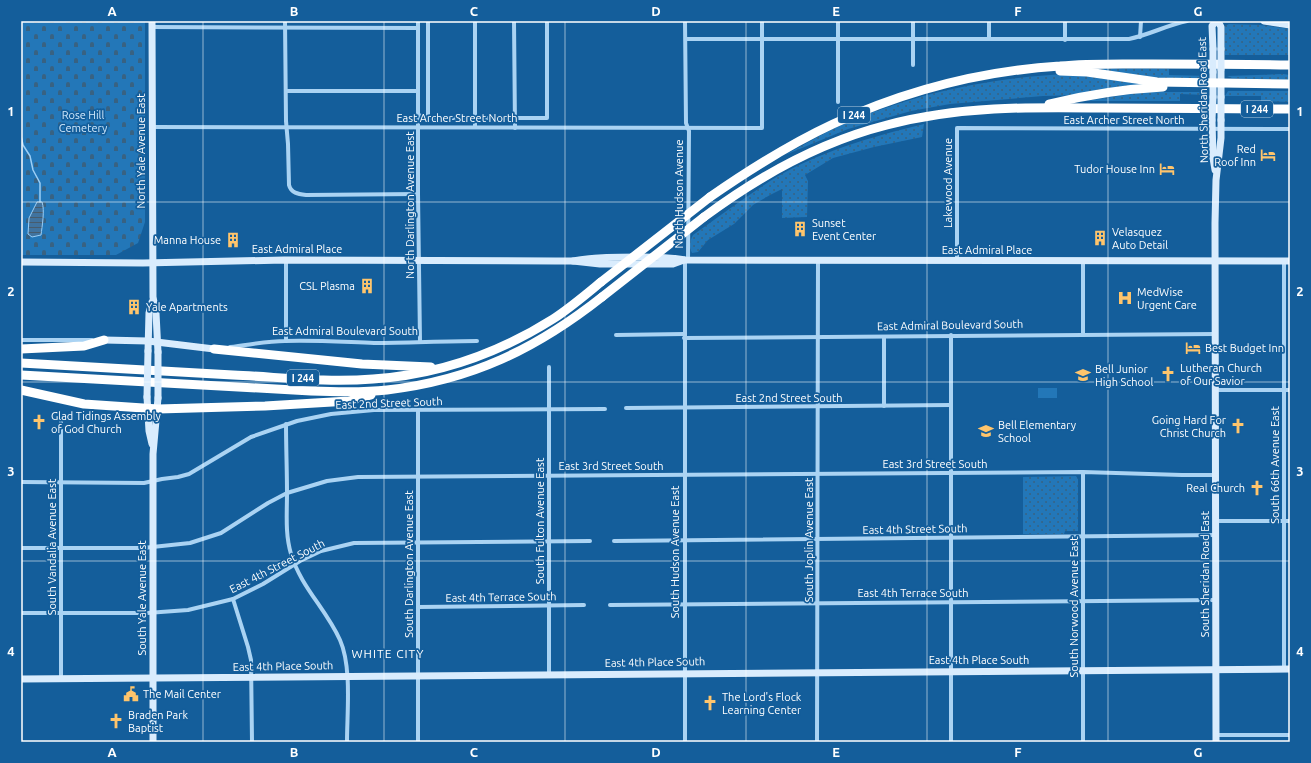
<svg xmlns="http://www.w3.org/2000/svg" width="1311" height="763" font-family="Ubuntu,sans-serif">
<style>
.grass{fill:url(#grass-dots)}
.cemetery{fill:url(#cemetery-stones)}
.pitch{fill:#2377b8}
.water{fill:url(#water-rules);stroke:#9ccff6}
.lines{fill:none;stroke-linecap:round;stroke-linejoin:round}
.stream{stroke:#9ccff6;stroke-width:1.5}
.street{stroke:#aad3f3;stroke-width:4}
.secondary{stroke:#d9ecfd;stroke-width:7}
.highway{stroke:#fff;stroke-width:9}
.secondary-bridge{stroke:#d9ecfd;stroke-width:7}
.highway-bridge{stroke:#fff;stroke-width:9}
.grid{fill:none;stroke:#fff;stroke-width:1;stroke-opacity:0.55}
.labels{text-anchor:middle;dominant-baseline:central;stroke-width:3.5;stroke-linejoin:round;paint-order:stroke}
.shield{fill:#145e9b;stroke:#b8cfe1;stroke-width:1}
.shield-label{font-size:10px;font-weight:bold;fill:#fff}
.street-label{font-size:11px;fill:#fff;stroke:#145e9b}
.park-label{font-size:11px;fill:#d2eafd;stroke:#145e9b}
.poi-label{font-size:11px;fill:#fff;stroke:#145e9b;text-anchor:start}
.neighbourhood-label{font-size:12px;letter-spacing:1px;fill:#fff;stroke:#145e9b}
.neatline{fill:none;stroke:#fff;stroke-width:1.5}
.grid-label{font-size:13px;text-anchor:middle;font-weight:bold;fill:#fff}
</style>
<defs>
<pattern id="grass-dots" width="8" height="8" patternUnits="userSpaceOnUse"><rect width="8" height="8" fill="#2377b8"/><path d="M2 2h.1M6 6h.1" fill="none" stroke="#386282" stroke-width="1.8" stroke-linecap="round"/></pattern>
<pattern id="cemetery-stones" width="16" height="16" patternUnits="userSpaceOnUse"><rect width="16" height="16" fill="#2377b8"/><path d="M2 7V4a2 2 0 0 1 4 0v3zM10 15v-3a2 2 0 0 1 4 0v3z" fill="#386282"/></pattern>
<pattern id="water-rules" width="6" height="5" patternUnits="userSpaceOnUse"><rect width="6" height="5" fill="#40739f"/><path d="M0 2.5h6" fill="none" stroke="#475c6d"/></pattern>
</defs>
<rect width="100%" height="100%" fill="#145e9b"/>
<!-- grass -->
<g class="grass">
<path d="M1229 24 1260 25 1290 29V55H1225V26Z"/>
<path d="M1088 69H1169V75L1207 76V77L1203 80H1169Z"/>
<path d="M1066 74 1152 84 1080 95 1043 96 950 104 911 111 848 129 785 155C801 146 817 137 833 129 906 95 986 78 1066 74Z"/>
<path d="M1283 74 1290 75V80L1232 78 1227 76Z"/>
<path d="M1228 91H1290V102L1261 101V96H1225Z"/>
<path d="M1144 92H1204L1206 95 1180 94V101H1086Z"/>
<path d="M924 124 922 137 874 147 833 158 805 175 808 181 807 217 782 218V189L770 195 753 205 734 224 708 240 698 252 692 253C689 248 690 240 693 235 718 217 744 198 770 181 817 152 871 137 924 124Z"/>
<path d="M1076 476 1078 479V531H1065L1064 534H1023V477Z"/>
</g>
<!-- cemetery -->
<path class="cemetery" d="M21 21H145V222L138 243 116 255H21Z"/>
<!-- pitch -->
<rect class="pitch" x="1038" y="388" width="19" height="10"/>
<!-- water -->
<path class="water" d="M37 202H42C45 210 42 227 41 235L32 237 28 234 29 218Z"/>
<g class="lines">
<!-- stream -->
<path class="stream" d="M21 136 23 145 30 156 33 170 40 183V202"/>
<!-- street -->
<g class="street">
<path d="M285 21 286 121 288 144 289 185C291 193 298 194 306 195L418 194"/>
<path d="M418 21V194L420 341"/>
<path d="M428 21V118"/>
<path d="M514 21 515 128"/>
<path d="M685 21 686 123 689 131 688 260"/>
<path d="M1065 21V40"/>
<path d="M152 27 418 28"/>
<path d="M1140 37 1141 21"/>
<path d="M686 39H1129C1149 35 1167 25 1187 21"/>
<path d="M989 39V21"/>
<path d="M913 65V21"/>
<path d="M286 91H418"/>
<path d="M838 102V21"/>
<path d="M418 115 428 118H547V21"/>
<path d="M152 127 762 128V21"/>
<path d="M475 127V21"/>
<path d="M957 261V128L1290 129"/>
<path d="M1284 261V669"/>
<path d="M616 335 684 334"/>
<path d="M1083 335V261"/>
<path d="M884 337V406"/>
<path d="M684 338 1216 334"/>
<path d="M21 340H92"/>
<path d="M286 341V260"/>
<path d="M230 347C249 345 267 341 285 341 314 340 344 342 374 343 408 343 443 341 477 341"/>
<path d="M549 367V675"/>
<path d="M1216 390H1290"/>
<path d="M626 408 951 405"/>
<path d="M418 411V742"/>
<path d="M61 415V679"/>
<path d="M286 424C286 447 287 470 287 493 287 514 285 534 291 554 301 587 326 609 340 640 352 667 347 712 347 742"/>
<path d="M21 482 144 483 162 479 178 477 189 474 251 437 297 421 331 414 374 410 605 409"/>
<path d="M1216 521H1290"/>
<path d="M614 541 1216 535"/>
<path d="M21 548H143L190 543 221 533 268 503 287 493 327 481 358 477 1083 472 1182 475H1216"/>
<path d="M233 599 248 647 251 660 252 742"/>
<path d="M610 605 1216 600"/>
<path d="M418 607 584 605"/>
<path d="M21 613H147L188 610 233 599 263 584 300 561 321 551 354 543 590 541"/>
<path d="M1216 735H1290"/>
<path d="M685 742V260"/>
<path d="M817 742 818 260"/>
<path d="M951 742V335"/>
<path d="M1083 742V472"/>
</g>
<!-- secondary -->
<g class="secondary">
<path d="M152 21 153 297 156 313 158 352"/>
<path d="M1218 21 1221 27V49"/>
<path d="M1264 21 1290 25"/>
<path d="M1213 49 1212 26 1216 21"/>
<path d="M1221 69V97"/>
<path d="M1213 97V72"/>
<path d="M1212 120 1213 158 1215 170"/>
<path d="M573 261C596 257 617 257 641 257 656 257 670 257 685 260L1290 261"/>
<path d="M21 262 143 263 284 260 556 261H573L600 264H673L684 260"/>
<path d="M104 340 148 341 214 349"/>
<path d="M148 351 149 313 152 302"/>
<path d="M147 397 149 431 152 444"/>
<path d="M21 679 1290 669"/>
<path d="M153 742V454L158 398"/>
<path d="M1216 742 1215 223 1216 180 1221 138V120"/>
</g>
<!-- highway -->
<g class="highway">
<path d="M1060 71 1087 72 1157 82 1290 84"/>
<path d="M1049 104C1086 95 1125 89 1163 87"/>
<path d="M710 197C749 170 790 144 833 124 904 91 982 71 1060 66 1091 63 1122 64 1152 64 1198 64 1244 64 1290 65"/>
<path d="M704 217C759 176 820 142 887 125 959 106 1029 107 1103 108 1165 108 1228 109 1290 109"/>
<path d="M21 349 84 346 104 340"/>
<path d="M214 349 362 364 431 367"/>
<path d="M21 363C92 367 163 371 233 375 280 377 327 383 373 379 437 375 499 353 553 319 570 308 585 295 601 282"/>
<path d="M21 375 311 391C336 392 361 393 387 390 472 380 536 349 602 297"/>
<path d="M21 390 84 404 158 409 265 406 349 401 371 395"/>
</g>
<!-- secondary-bridge -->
<g class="secondary-bridge">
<path d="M1213 49V72"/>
<path d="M1221 49V69"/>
<path d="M1212 120 1213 97"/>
<path d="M1221 120V97"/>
<path d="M158 352V398"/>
<path d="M147 397 148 351"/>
</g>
<!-- highway-bridge -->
<g class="highway-bridge">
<path d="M601 282 710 197"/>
<path d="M602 297 704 217"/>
</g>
</g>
<!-- grid -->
<path class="grid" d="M203 21V742M384 21V742M565 21V742M746 21V742M927 21V742M1108 21V742M21 202H1290M21 382H1290M21 561H1290"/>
<!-- icons -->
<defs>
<g id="hotel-bare" transform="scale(1.2)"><path d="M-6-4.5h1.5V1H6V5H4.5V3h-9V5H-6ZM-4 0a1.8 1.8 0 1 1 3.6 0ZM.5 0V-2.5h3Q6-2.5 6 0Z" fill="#ffc56c" stroke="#145e9b" stroke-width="2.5" paint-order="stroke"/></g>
<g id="building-bare" transform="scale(1.2)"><path d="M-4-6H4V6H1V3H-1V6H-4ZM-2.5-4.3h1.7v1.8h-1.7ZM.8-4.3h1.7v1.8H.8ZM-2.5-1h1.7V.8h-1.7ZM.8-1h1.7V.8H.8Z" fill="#ffc56c" stroke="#145e9b" stroke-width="2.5" paint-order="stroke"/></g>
<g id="hospital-bare" transform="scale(1.2)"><path d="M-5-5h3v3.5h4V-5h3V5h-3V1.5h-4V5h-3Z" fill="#ffc56c" stroke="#145e9b" stroke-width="2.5" paint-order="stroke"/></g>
<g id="church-bare" transform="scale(1.2)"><path d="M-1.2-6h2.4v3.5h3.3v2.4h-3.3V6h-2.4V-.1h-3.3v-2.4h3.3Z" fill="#ffc56c" stroke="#145e9b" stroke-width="2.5" paint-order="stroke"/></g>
<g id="school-bare" transform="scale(1.2)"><path d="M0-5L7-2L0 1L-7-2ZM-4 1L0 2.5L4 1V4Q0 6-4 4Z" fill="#ffc56c" stroke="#145e9b" stroke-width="2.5" paint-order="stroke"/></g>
<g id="civic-bare" transform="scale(1.2)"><path d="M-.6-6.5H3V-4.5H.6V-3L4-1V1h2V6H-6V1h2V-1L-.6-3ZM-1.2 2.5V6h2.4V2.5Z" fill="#ffc56c" stroke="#145e9b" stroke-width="2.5" paint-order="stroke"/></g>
</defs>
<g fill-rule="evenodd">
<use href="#hotel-bare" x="1268" y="155"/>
<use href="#hotel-bare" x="1167" y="169"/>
<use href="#building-bare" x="800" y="229"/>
<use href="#building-bare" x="1100" y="238"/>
<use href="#building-bare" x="233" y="240"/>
<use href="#building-bare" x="367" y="286"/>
<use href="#hospital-bare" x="1125" y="298"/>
<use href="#building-bare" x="134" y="307"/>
<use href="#hotel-bare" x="1193" y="348"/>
<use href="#church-bare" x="1168" y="374"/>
<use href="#school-bare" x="1083" y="375"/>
<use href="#church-bare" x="39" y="422"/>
<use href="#church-bare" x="1238" y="426"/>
<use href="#school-bare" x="986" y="431"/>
<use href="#church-bare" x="1257" y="488"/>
<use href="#civic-bare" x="131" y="694"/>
<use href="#church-bare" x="710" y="703"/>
<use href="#church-bare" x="116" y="721"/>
</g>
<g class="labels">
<!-- shield labels -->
<g class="shield">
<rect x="1241" y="101" width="32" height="16" rx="3"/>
<rect x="838" y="107" width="32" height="16" rx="3"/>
<rect x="287" y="370" width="32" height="16" rx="3"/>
</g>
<g class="shield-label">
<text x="1257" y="109">I 244</text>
<text x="854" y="115">I 244</text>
<text x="303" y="378">I 244</text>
</g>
<!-- street labels -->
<g class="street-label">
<text transform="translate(1203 100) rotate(-91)">North Sheridan Road East</text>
<text x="457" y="118">East Archer Street North</text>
<text x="1124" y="120">East Archer Street North</text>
<text transform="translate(141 151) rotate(-90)">North Yale Avenue East</text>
<text transform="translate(948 183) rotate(-90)">Lakewood Avenue</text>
<text transform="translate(679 194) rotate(-90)">North Hudson Avenue</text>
<text transform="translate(410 205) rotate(-90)">North Darlington Avenue East</text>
<text x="297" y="249">East Admiral Place</text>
<text x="987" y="250">East Admiral Place</text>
<text transform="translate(950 325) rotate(-1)">East Admiral Boulevard South</text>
<text x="345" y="331">East Admiral Boulevard South</text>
<text x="789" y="398">East 2nd Street South</text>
<text transform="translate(389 403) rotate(-2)">East 2nd Street South</text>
<text x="935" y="464">East 3rd Street South</text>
<text transform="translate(1275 465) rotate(-90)">South 66th Avenue East</text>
<text x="611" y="466">East 3rd Street South</text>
<text transform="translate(540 521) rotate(-90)">South Fulton Avenue East</text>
<text transform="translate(915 529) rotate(-1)">East 4th Street South</text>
<text transform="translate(809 540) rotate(-90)">South Joplin Avenue East</text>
<text transform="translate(52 547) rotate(-90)">South Vandalia Avenue East</text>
<text transform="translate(675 552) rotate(-90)">South Hudson Avenue East</text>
<text transform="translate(409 564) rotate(-90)">South Darlington Avenue East</text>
<text transform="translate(277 566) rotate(-27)">East 4th Street South</text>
<text transform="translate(1205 574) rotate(-90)">South Sheridan Road East</text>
<text x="913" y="593">East 4th Terrace South</text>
<text transform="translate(501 597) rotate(-1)">East 4th Terrace South</text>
<text transform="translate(142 598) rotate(-90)">South Yale Avenue East</text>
<text transform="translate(1074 607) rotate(-90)">South Norwood Avenue East</text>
<text x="979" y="660">East 4th Place South</text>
<text transform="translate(655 662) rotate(-1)">East 4th Place South</text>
<text transform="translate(283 666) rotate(-1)">East 4th Place South</text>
</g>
<!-- park labels -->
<g class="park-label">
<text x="83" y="115">Rose Hill<tspan x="83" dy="13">Cemetery</tspan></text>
</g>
<!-- poi labels -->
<g class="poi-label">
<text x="1256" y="149" text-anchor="end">Red<tspan x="1256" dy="13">Roof Inn</tspan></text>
<text x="1155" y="169" text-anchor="end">Tudor House Inn</text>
<text x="812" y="223">Sunset<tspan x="812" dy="13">Event Center</tspan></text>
<text x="1112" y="232">Velasquez<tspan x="1112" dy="13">Auto Detail</tspan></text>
<text x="221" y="240" text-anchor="end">Manna House</text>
<text x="355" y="286" text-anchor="end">CSL Plasma</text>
<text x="1137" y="292">MedWise<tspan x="1137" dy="13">Urgent Care</tspan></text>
<text x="146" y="307">Yale Apartments</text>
<text x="1205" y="348">Best Budget Inn</text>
<text x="1180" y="368">Lutheran Church<tspan x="1180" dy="13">of Our Savior</tspan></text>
<text x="1095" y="369">Bell Junior<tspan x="1095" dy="13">High School</tspan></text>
<text x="51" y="416">Glad Tidings Assembly<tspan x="51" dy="13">of God Church</tspan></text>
<text x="1226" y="420" text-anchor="end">Going Hard For<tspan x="1226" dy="13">Christ Church</tspan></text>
<text x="998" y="425">Bell Elementary<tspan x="998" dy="13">School</tspan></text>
<text x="1245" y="488" text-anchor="end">Real Church</text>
<text x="143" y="694">The Mail Center</text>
<text x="722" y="697">The Lord's Flock<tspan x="722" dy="13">Learning Center</tspan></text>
<text x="128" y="715">Braden Park<tspan x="128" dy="13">Baptist</tspan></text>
</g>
<!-- neighbourhood labels -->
<g class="neighbourhood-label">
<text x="388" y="653">WHITE CITY</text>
</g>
</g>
<!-- border -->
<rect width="1311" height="763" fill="none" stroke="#145e9b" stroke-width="44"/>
<rect x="22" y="22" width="1267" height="719" class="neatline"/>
<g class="grid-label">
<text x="112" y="16">A</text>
<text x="294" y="16">B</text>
<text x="474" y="16">C</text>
<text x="656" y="16">D</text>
<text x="836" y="16">E</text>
<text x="1018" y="16">F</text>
<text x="1198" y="16">G</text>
<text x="11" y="116">1</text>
<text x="1300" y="116">1</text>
<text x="11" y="296">2</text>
<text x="1300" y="296">2</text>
<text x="11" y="476">3</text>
<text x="1300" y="476">3</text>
<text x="11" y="656">4</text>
<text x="1300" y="656">4</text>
<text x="112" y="757">A</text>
<text x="294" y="757">B</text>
<text x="474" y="757">C</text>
<text x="656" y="757">D</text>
<text x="836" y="757">E</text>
<text x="1018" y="757">F</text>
<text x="1198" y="757">G</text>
</g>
</svg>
